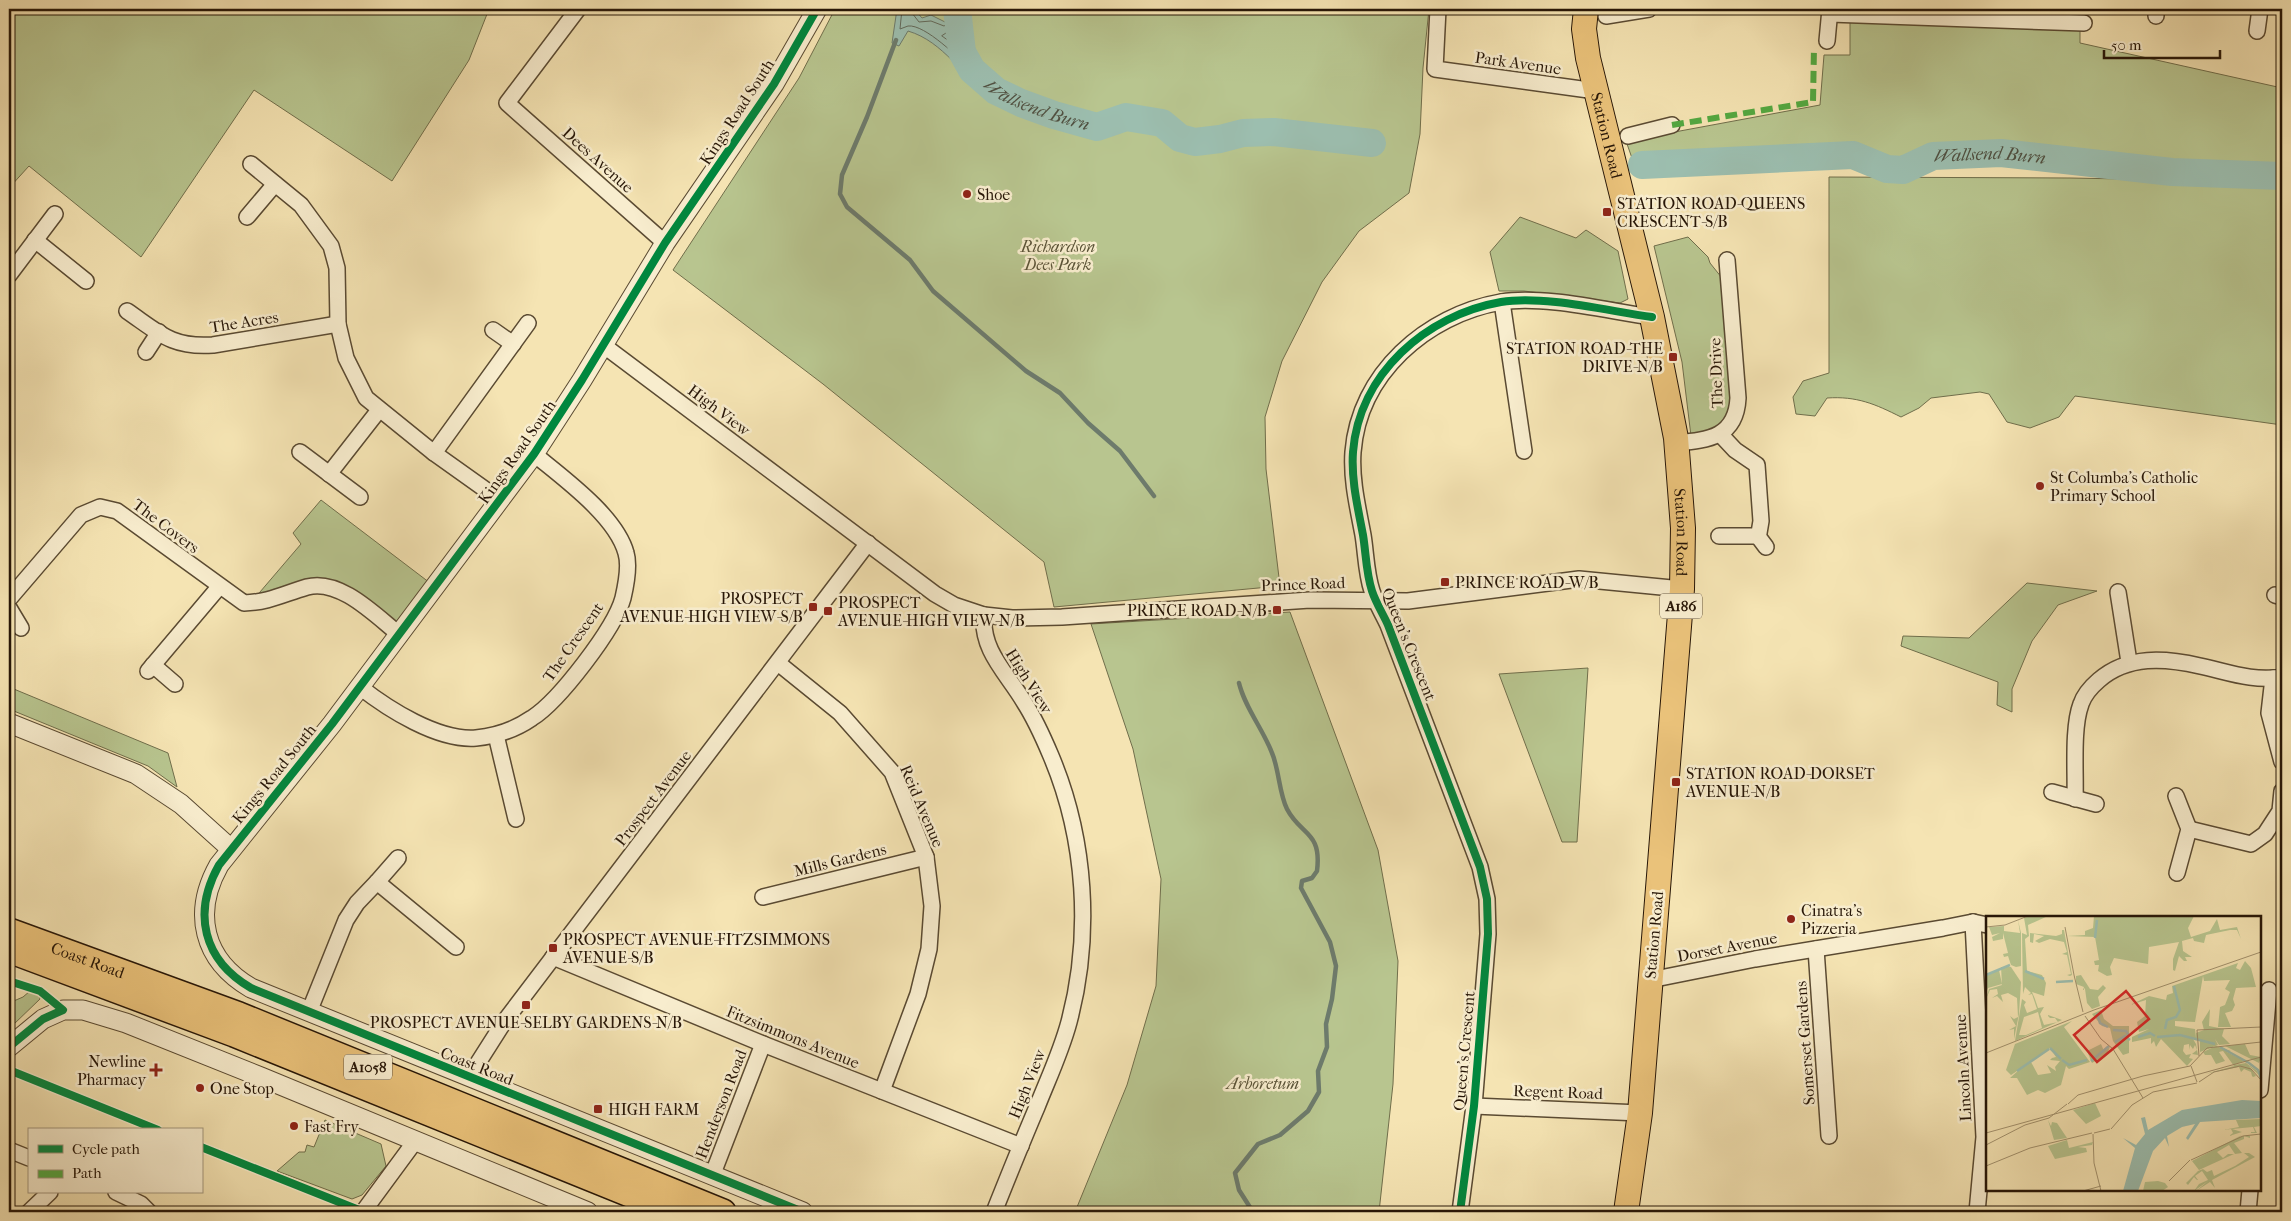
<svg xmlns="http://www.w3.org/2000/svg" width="2291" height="1221" font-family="'IM FELL French Canon',serif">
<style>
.green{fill:#b8c58f;stroke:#706e4b}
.water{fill:#9cbeaf;stroke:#6d7b6c}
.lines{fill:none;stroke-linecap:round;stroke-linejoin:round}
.shore{stroke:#626a5b;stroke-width:1}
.stream{stroke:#6d7b6c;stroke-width:4.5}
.river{stroke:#9cbeaf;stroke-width:28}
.minor-casing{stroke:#5a4a32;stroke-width:18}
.tertiary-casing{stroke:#5a4a32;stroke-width:21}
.primary-casing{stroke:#271607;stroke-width:26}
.trunk-casing{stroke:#271607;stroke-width:28}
.minor{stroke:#f8edce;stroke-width:15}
.tertiary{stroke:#f8edce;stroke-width:19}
.primary{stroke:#eac27a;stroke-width:24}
.trunk{stroke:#eac27a;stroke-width:25}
.quiet{stroke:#53a941;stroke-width:6;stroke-dasharray:12 6;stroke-linecap:butt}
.cycleway-casing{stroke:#f8edce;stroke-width:11}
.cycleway{stroke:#00873e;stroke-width:8}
.poi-dot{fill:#8f2418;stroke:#f8edce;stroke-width:2}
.labels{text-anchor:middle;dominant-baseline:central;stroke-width:5;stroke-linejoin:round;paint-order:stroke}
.shield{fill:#f8edce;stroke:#665643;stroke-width:1}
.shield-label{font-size:15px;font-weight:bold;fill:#271607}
.street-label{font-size:16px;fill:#271607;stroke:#f8edce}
.poi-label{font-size:16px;fill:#271607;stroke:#f8edce;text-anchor:start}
.park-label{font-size:16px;font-style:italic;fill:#5a5337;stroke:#f8edce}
.water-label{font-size:18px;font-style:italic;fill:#505142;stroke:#f8edce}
.inset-river{fill:none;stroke:#9cbeaf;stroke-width:2.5}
.inset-road{fill:none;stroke:#a3926e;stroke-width:1}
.view{fill:#d62828;fill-opacity:0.15;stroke:#d62828;stroke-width:2.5}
.inset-edge{fill:none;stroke:#271607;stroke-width:2.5}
</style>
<rect width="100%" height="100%" fill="#f5e4b3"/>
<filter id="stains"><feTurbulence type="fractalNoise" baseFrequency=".004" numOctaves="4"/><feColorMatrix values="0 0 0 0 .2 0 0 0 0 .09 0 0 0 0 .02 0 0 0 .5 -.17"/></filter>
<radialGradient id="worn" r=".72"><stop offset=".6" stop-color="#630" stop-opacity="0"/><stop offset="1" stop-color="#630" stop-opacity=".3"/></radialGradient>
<!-- green -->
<g class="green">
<path d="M9 9H489L469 60 392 181 254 90 141 257 29 166 9 188Z"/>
<path d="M835 9H1429L1423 68 1420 134 1409 193 1359 231 1322 282 1282 361 1265 417 1266 469 1280 586 1054 607 1044 562 823 384 673 270 799 78Z"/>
<path d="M1850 21 2080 28V43L2282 88V170L2004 147 1926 152 1890 160 1855 146 1820 145 1809 152 1633 161 1626 141 1820 105 1824 55H1850Z"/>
<path d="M1829 177 2070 178 2282 182V425L2075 396 2059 417 2030 428 2007 422 1989 394 1980 392 1931 398 1919 408 1901 417C1875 404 1857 396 1827 398L1815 416 1796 414 1793 397 1803 381 1829 373Z"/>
<path d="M1520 217 1576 238 1586 230 1618 251 1628 299 1620 303 1524 291H1499L1490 252Z"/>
<path d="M1688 237 1708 257 1710 263 1722 278 1731 401 1728 415 1717 430 1691 436 1682 362 1654 246Z"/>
<path d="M321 500 434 586 399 629 329 584 254 599 301 544 293 533Z"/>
<path d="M2027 583 2097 591 2058 605 2032 641 2012 689V712L1997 705 1998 682 1901 646 1903 636 1969 638Z"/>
<path d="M1290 612 1378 850 1398 961 1393 1084 1379 1212H1075L1127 1085 1156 986 1161 879 1133 749 1091 624Z"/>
<path d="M1588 668 1577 842H1562L1499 674Z"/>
<path d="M9 687 168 753 177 787 148 766 9 709Z"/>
<path d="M30 991 39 995 40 999 13 1025 9 1023V1003L23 997Z"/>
<path d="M325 1120 381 1144 386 1166 362 1195 352 1199 277 1171 299 1152H305L307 1145 314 1147Z"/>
</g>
<!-- water -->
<path class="water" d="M897 9H914L922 18 931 15 945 22 956 13 955 9H967L977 60 996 91 992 92C960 77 945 42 908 31L899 46 892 43Z"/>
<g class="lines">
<!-- shore -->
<g class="shore">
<path d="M902 9 900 29C903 28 905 27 908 26 925 24 960 59 972 71H975L963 17 960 16 944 26 931 21 919 22 912 13 911 9"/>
<path d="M956 27 960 29 962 47 960 49 942 36Z"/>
</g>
<!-- stream -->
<g class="stream">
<path d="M896 40 867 117 842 175 840 194 847 207 910 260 933 291 1026 371 1060 393 1088 423 1120 451 1154 496"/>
<path d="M1239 683C1245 708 1263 729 1272 753 1279 769 1279 793 1287 809 1301 836 1322 831 1317 871L1312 878 1302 881 1301 888 1330 942 1336 966 1332 999 1326 1024 1327 1047 1318 1071 1319 1092 1308 1111 1280 1135 1258 1144 1235 1173 1239 1190 1253 1212"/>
</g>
<!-- river -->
<g class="river">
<path id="s1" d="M957 9 962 52 972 70 996 91 1021 103 1054 115 1097 127 1126 117 1162 123 1180 138 1195 142 1220 139 1243 133 1274 132 1372 143"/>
<path id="s2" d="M1642 165 1853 155 1887 169 1903 170 1933 156 2001 153 2172 172 2282 176"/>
</g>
<!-- minor casing -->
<g class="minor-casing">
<g id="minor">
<path d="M578 9 507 103 665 243"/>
<path d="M1438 9 1435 69 1596 91"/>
<path d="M1830 14 2084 23"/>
<path d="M1606 16 1649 9"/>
<path d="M2156 16V9"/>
<path d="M2257 31 2260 9"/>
<path d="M1827 41 1830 9"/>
<path d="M1628 136 1672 125"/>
<path d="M251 164 301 205 331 246 337 268 338 324 346 358 366 398 434 453 500 500"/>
<path d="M247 217 275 184"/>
<path d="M35 240 86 281"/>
<path d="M9 275 55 214"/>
<path d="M1502 302 1524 451"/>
<path d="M127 311C159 333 172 348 213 345L338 324"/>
<path d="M493 330 513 344"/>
<path d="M603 345 935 594 954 605 984 615C981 651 1007 673 1024 702 1035 719 1043 737 1051 756 1086 839 1092 935 1069 1022 1061 1052 1048 1079 1037 1107 1022 1142 1008 1177 994 1212"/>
<path d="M146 352 159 332"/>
<path d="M1677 443C1709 440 1736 437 1738 398L1727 260"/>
<path d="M300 452 360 497"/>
<path d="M434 453 528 323"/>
<path d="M329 474 379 410"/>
<path d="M1757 535 1766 547"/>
<path d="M1719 536H1756L1759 533 1761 521 1757 465 1735 450 1720 434"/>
<path d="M2118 592 2129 662"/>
<path d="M2275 595 2282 597"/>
<path d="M9 599 81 515 100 507 117 511 244 603C270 602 283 594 307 587 340 578 376 616 400 635"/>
<path d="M9 608 21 628"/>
<path d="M984 615 1012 618 1062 617 1310 600 1408 601 1579 579 1682 589"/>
<path d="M778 663 840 713 892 772 926 857 932 906 929 949 918 994 882 1091"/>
<path d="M153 665 175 684"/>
<path d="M148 671 219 587"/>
<path d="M2273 678 2269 713 2282 762"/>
<path d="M360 687C388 709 438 741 476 738 496 736 516 729 532 718 559 701 615 628 623 598 626 585 630 566 626 553 616 516 563 478 534 454"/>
<path d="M496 735 516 819"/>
<path d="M2052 792 2096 804"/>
<path d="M2176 796 2189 829 2177 873"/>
<path d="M2075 799C2076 772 2072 728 2081 704 2084 695 2092 686 2099 680 2128 655 2165 658 2200 666 2228 672 2253 682 2282 677"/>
<path d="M2189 829 2251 844 2265 834 2280 811 2282 791"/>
<path d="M377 882 398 858"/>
<path d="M763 897 926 857"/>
<path d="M1973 922 1984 1137 1977 1212"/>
<path d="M1816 949 1829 1136"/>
<path d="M553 957 763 1044 1021 1146"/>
<path d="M1650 980 1755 959 1943 928 1973 922 1987 925"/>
<path d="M309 1012 346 920 357 903 377 882 456 947"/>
<path d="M469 1077 504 1022 868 543"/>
<path d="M2260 1090 2269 990"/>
<path d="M1474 1106 1640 1113"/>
<path d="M9 1150 29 1158"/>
<path d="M712 1176 763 1044"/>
<path d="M116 1192 141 1204 149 1212"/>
<path d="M29 1212 50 1192"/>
<path d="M363 1212 416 1140"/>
<path d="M1460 1212 1474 1106 1488 934 1487 899 1480 867 1388 625C1383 614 1376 603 1372 591 1366 573 1366 553 1363 535 1358 508 1351 480 1353 452 1359 374 1426 315 1501 302 1544 295 1608 311 1652 317"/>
<path d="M2248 1212 2250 1190"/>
</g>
</g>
<!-- tertiary casing -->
<g class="tertiary-casing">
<g id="tertiary">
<path d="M9 723 136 774 181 804 231 849"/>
<path d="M9 1047 43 1019 63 1010H83L126 1023 261 1077 588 1212"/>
<path d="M803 1212 251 988C203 960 192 913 219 865L332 724 534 454 582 380 665 243 774 84 817 9"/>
</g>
</g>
<!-- primary casing -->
<g class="primary-casing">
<g id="primary">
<path id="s3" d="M1586 9 1584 29 1588 58 1652 317 1676 438 1683 528 1682 589 1640 1113 1626 1212"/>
</g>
</g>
<!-- trunk casing -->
<g class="trunk-casing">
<g id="trunk">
<path id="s4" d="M9 931 239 1015 723 1212"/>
<path d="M9 950 234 1034 674 1212"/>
</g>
</g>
<!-- minor -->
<use href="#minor" class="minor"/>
<!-- tertiary -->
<use href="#tertiary" class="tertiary"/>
<!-- primary -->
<use href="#primary" class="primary"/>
<!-- trunk -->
<use href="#trunk" class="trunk"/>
<!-- quiet -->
<path class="quiet" d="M1672 125 1813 102 1814 47"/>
<!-- cycleway casing -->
<g class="cycleway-casing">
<g id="cycleway">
<path d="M9 981 40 991 63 1010 43 1019 9 1047"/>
<path d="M9 1070 158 1130"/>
<path d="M201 1147 364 1212"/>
<path d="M803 1212 251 988C203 960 192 913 219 865L332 724 534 454 582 380 665 243 774 84 817 9"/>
<path d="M1460 1212 1474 1106 1488 934 1487 899 1480 867 1388 625C1383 614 1376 603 1372 591 1366 573 1366 553 1363 535 1358 508 1351 480 1353 452 1359 374 1426 315 1501 302 1544 295 1608 311 1652 317"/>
</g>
</g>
<!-- cycleway -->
<use href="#cycleway" class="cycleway"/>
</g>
<!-- markers -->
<g class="poi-dot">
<circle cx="967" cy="194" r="5"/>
<rect x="1602" y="207" width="10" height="10" rx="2.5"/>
<rect x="1668" y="352" width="10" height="10" rx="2.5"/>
<circle cx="2040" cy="486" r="5"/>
<rect x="1440" y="577" width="10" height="10" rx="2.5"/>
<rect x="808" y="602" width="10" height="10" rx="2.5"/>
<rect x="1272" y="605" width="10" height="10" rx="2.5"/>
<rect x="823" y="606" width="10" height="10" rx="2.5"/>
<rect x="1671" y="777" width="10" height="10" rx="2.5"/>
<circle cx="1791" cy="919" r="5"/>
<rect x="548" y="943" width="10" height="10" rx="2.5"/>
<rect x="521" y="1000" width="10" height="10" rx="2.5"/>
<path d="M153.5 1062.5h5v5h5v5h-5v5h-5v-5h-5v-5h5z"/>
<circle cx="200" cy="1088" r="5"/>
<rect x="593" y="1104" width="10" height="10" rx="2.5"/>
<circle cx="294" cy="1126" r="5"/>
</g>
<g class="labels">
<!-- shield labels -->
<g class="shield">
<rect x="1660" y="593.5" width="42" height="25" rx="4"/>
<rect x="344" y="1054.5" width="48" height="25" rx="4"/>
</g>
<g class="shield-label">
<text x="1681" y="606">A186</text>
<text x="368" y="1067">A1058</text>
</g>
<!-- street labels -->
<g class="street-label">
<text transform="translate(1518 63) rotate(8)">Park Avenue</text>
<text transform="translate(737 112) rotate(-57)">Kings Road South</text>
<text stroke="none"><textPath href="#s3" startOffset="129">Station Road</textPath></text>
<text transform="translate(598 160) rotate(42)">Dees Avenue</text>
<text transform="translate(244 322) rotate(-9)">The Acres</text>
<text transform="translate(1716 373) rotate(-92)">The Drive</text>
<text transform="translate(719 410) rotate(37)">High View</text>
<text transform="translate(517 452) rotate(-55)">Kings Road South</text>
<text transform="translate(166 526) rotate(37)">The Covers</text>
<text stroke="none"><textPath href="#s3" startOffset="534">Station Road</textPath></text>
<text transform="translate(1303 584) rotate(-2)">Prince Road</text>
<text transform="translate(573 642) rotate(-55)">The Crescent</text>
<text transform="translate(1409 644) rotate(68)">Queen's Crescent</text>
<text transform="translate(1029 681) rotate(58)">High View</text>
<text transform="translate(274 774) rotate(-51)">Kings Road South</text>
<text transform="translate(653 798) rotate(-53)">Prospect Avenue</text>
<text transform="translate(922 806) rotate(67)">Reid Avenue</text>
<text transform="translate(840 860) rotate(-14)">Mills Gardens</text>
<text transform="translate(1654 935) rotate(-85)">Station Road</text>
<text transform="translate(1727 947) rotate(-11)">Dorset Avenue</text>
<text stroke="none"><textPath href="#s4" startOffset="84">Coast Road</textPath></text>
<text transform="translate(793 1037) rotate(22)">Fitzsimmons Avenue</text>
<text transform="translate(1805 1043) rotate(-94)">Somerset Gardens</text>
<text transform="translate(1464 1051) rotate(-85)">Queen's Crescent</text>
<text transform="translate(477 1066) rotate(22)">Coast Road</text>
<text transform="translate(1963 1068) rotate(-93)">Lincoln Avenue</text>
<text transform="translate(1027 1084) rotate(-68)">High View</text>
<text transform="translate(1558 1092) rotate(2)">Regent Road</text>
<text transform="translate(721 1104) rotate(-69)">Henderson Road</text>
</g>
<!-- poi labels -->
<g class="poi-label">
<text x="977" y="194">Shoe</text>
<text x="1617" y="203">STATION ROAD-QUEENS<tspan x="1617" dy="18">CRESCENT-S/B</tspan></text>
<text x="1663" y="348" text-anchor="end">STATION ROAD-THE<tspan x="1663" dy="18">DRIVE-N/B</tspan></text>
<text x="2050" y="477">St Columba's Catholic<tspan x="2050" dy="18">Primary School</tspan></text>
<text x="1455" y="582">PRINCE ROAD-W/B</text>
<text x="803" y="598" text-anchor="end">PROSPECT<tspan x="803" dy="18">AVENUE-HIGH VIEW-S/B</tspan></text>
<text x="838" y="602">PROSPECT<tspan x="838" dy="18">AVENUE-HIGH VIEW-N/B</tspan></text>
<text x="1267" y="610" text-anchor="end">PRINCE ROAD-N/B</text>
<text x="1686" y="773">STATION ROAD-DORSET<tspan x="1686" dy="18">AVENUE-N/B</tspan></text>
<text x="1801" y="910">Cinatra's<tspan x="1801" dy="18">Pizzeria</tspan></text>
<text x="563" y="939">PROSPECT AVENUE-FITZSIMMONS<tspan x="563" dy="18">AVENUE-S/B</tspan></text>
<text x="526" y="1022" text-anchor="middle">PROSPECT AVENUE-SELBY GARDENS-N/B</text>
<text x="146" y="1061" text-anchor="end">Newline<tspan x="146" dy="18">Pharmacy</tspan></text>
<text x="210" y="1088">One Stop</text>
<text x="608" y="1109">HIGH FARM</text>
<text x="304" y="1126">Fast Fry</text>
</g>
<!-- park labels -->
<g class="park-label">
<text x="1058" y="246">Richardson<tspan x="1058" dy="18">Dees Park</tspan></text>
<text x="1263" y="1083">Arboretum</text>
</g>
<!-- water labels -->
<g class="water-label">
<text stroke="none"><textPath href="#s1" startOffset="139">Wallsend Burn</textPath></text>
<text stroke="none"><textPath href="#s2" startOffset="354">Wallsend Burn</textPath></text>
</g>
</g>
<!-- overview -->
<g transform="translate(1986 916)">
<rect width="275" height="275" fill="#f5e4b3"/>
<path d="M43 0H62L42 9 43 20 39 23 41 55 56 59 60 67 58 80 46 76 49 83 52 92 58 91 54 98 58 109 72 106 69 102H64L62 100V99L76 104 29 125 36 83 40 86 38 89 41 97 51 93 46 78 42 79 45 77 39 71 37 78 36 17 41 19 38 2ZM52 96 56 112 40 119H33L38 101ZM108 0H208L202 12 205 21 224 15 231 3 234 14 251 11 255 23 251 14H244L220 19 218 27 208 25 207 22 196 25 197 35 206 41H199L201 45H198L193 40 189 55 187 54V43L193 26 163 31 162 48 128 42 124 51 126 59 121 60 112 55 113 49H109L108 45 113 44 109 21 81 20 99 19V15L107 12ZM32 4 35 17V50L30 51 25 49 22 40 18 41 17 38 22 37 17 17V23L7 25 6 21 14 17 6 19 3 11 18 10V15L34 17ZM76 14H78L86 59 84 60 81 59 85 58 81 39 76 38 81 36 78 26 64 23 53 27 49 25 58 20 48 18 47 27 44 26V17L70 20 76 18ZM259 45 265 52 270 71 250 72 247 83 249 89 246 95 239 97 245 111H232L234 91 239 89 244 76 239 73 244 64 218 65 217 60 209 106 189 105V110L209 113 210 122V117L218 114 216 106 224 93 223 110 238 113 236 120 244 128 233 129 229 123 232 129 214 136V124L207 123 210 128 212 139 206 138 211 134 209 129 207 133 204 129 203 134V128L198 129 197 135 200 139 205 138 203 142 207 143 201 150 175 123 170 131 168 125 165 128V122L146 126V121L163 113 153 116 151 106 159 100 160 84 144 89 163 80 180 84 181 79 187 77 186 70 252 47 250 52 254 54ZM15 51H25L35 66 33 98 28 123V113L23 114 30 110 24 100 28 103 32 101 31 82 22 77 15 79 17 86 11 80 6 82 12 78 11 73 4 74 0 83 3 73 16 69ZM13 54 16 68 2 72 0 76V60ZM95 59 104 73 112 74 117 69 120 72 112 81 114 90 106 93 101 87 99 73 98 72V74H97L98 71 90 68V60ZM115 94 118 103 127 110H143V137L137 139 127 125 124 112 116 110 106 98ZM86 105 78 111 104 146 83 153 80 150 75 169 59 177 52 174 41 179 31 162H24L34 153 25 159 20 154 29 128ZM64 132 70 141 66 142 64 144 74 145 69 151 70 155 61 149 65 157 52 159 45 146ZM115 128 118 135 124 131 121 138 106 147 101 135ZM259 128 264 139 275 141 273 147 239 130ZM230 130 245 135 241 136 258 145 248 149 260 147 271 155 273 159 263 150 270 160 267 161 266 160 265 156 258 153 255 156 253 151 219 158 248 150 237 135 233 136 239 145 230 148 225 139H219L217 136ZM109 187 115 200 100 208 87 194ZM275 203V210L268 211 271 217H265V216H269L267 211 246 213 256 216 243 220 247 217 245 213 237 214 253 211 250 204ZM62 204 65 210 66 206 71 207 81 222 68 224ZM256 219 249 224 253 221 262 219 264 220V222L258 220V223L248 227 256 237 249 238 243 229 231 236 237 242 242 238H248L213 254 206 245ZM81 224 83 232 107 226 106 229 92 231 100 232 101 236 69 243 62 230ZM258 237H263L269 241 226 264 229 272 224 266 210 275 222 265 208 275 213 268 222 264 216 255 209 260 212 264H211L208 261 202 269 200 267 212 255 217 253 221 256 226 254 228 260 249 250 263 241ZM172 265 179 267 182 271 176 275H157L159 266Z" fill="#b8c58f" fill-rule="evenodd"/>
<path d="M256 184 275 185V202L214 206 202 224 200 222 209 208 196 211 181 220 183 231 179 222 167 235 152 275H137L149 232 137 222 150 229 159 218 155 202 159 201 162 214 196 194Z" fill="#9cbeaf"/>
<path class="inset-river" d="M109 22 111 4M39 55 58 63M0 59 24 49M70 66 87 65M111 97 114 107 122 111M179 113 181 104 190 101 194 94 188 70M127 114 140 115 143 120M152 121 164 117 169 120M171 121 194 119 229 128M129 126 139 120 144 124M234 131 263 147 272 154 275 162M64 132 75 143M76 144 83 149 101 144M105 145 123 130M31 155 63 133"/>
<path class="inset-road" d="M0 11 19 9 42 0M79 11 88 59M88 59 97 96M99 100 115 123 127 133 157 182M0 137 108 94 275 36M213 140 211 114 275 111M205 150 211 166M213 166 228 156 254 150 265 153 275 164M82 188 92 179 157 160 204 150 221 132 275 126M125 213 146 189 167 176 211 167M0 217 275 141M108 217 124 213M107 218 108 247 115 275M0 229 39 209 63 202 81 188M205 244 257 220 275 218M0 250 44 232 106 217M183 265 204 244M97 275 115 270"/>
<path class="view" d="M140 75 163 103 111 146 88 119Z"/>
<rect width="275" height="275" class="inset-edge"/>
</g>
<!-- margin -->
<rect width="2291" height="1221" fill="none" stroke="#f5e4b3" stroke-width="30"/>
<rect x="10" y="10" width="2271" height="1201" fill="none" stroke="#271607" stroke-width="2.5"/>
<rect x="15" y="15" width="2261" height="1191" fill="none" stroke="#271607"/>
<!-- legend -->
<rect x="28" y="1128" width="175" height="65" fill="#f8edce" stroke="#a4977e"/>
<rect x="38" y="1145" width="25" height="8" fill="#00873e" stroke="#a4977e"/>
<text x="72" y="1154" font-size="15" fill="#271607">Cycle path</text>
<rect x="38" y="1170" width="25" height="8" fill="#53a941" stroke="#a4977e"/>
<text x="72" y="1178" font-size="15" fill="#271607">Path</text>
<!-- scale -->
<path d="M2104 50v8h116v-8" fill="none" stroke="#271607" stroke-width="2.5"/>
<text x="2111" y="50" font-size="15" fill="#271607" stroke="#f8edce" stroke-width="4" paint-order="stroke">50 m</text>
<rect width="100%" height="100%" filter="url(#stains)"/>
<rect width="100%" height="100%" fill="url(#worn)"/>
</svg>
